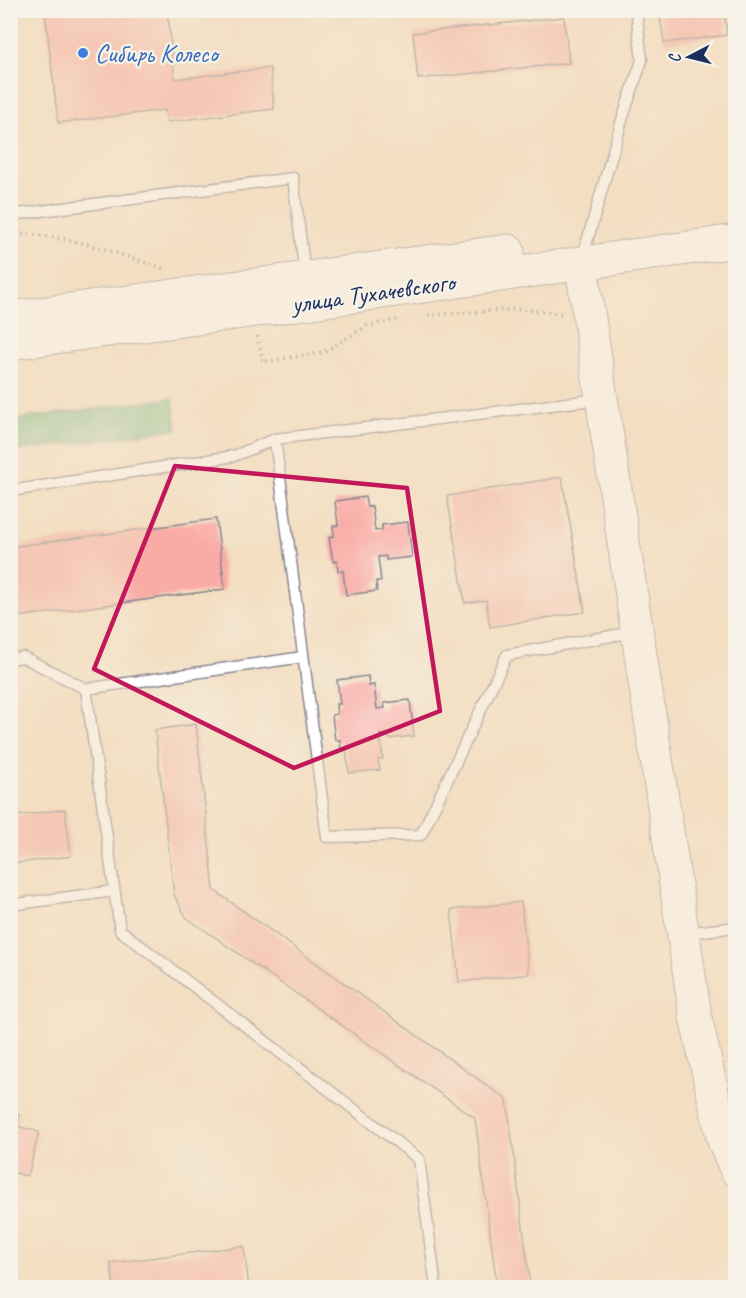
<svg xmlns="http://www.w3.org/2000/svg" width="746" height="1298" font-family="Caveat,sans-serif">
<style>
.forest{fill:#64b580;stroke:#40726f;stroke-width:1.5}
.building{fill:#f9aca6}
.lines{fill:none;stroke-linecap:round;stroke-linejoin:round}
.lane-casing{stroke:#878690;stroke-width:13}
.secondary-casing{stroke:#878690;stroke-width:34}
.primary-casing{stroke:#878690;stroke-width:35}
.path{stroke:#878690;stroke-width:4;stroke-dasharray:1.5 4.5;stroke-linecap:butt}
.lane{stroke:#fff;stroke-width:10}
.secondary{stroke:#fff;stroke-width:32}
.primary{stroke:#fff;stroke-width:33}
.marked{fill:none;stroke:#c2185b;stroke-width:4.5;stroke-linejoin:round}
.shop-dot{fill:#3f7fe0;stroke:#f7f3e8;stroke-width:2}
.labels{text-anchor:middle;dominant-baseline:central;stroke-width:4.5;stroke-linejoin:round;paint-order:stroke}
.shop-label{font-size:26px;fill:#366cbe;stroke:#f7f3e8;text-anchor:start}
.street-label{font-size:26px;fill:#1b2f5e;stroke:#f7f3e8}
</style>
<rect width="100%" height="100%" fill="#f7f3e8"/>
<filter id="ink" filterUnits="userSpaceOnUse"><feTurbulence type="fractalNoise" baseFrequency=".0167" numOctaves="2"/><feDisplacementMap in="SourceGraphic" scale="12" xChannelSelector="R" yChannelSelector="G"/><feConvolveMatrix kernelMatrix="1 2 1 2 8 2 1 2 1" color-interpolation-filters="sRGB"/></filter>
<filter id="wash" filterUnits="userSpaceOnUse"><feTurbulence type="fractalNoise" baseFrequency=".008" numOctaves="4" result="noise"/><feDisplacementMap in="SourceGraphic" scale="24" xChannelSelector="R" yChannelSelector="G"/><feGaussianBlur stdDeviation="1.35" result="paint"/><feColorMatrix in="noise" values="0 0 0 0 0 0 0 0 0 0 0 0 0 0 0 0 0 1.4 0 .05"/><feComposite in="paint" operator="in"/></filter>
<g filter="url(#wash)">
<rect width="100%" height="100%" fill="#f3dec1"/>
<!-- forest -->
<path class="forest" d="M173 398 177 429 11 452V420Z"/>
<g id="blocks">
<!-- building -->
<g class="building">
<path d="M45 10H167L175 79 270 68 274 109 167 122 165 110 58 123Z"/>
<path d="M659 10H724L727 35 664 43Z"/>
<path d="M564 17 569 63 418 79 413 33Z"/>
<path d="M562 477 585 612 490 627 486 600 465 603 447 496Z"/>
<path d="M365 497 367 507 372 506 375 531 382 530V525L408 522 412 557 386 560V556L378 557 381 581H376L377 591 346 595 343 571H338L337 561 333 562 329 537 334 536 333 526 338 525 335 501Z"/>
<path d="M216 519 225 589 10 618V547Z"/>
<path d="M368 676 369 686 374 685 377 709 385 708 384 703 410 700 414 736 389 739 388 734 380 735 383 759 378 760 380 770 349 773 346 749 341 750 340 740H335L332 715 337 714 336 704H340L337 680Z"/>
<path d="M196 724 214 890 507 1100 530 1283 497 1287 475 1118 186 917 174 895 155 730Z"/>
<path d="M65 809 71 856 10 864V817Z"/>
<path d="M521 902 529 974 459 982 451 910Z"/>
<path d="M10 1113 20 1115 17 1126 39 1132 28 1176 10 1172Z"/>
<path d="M244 1246 249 1288H114L111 1263Z"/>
</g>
</g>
</g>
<g filter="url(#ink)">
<use href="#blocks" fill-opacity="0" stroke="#878690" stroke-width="1.5"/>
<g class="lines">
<!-- lane casing -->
<g class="lane-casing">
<g id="lane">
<path d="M10 215 293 178 305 275"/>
<path d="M582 259 622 120 642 60 636 10"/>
<path d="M600 399 275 439 327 837 421 835 507 655 633 632"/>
<path d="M10 491 234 456 275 439"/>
<path d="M10 659 23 657 86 689 120 930 419 1159 436 1288"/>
<path d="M86 689 303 657"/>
<path d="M10 905 114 891"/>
<path d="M686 933 736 927"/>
</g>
</g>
<!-- secondary casing -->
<g class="secondary-casing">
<path id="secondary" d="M581 263 696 1019 723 1139 736 1170"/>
</g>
<!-- primary casing -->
<g class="primary-casing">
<g id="primary">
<path d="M10 318 508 251"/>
<path d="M10 343 250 311 736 241"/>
</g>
</g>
<!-- path -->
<g class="path">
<path d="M10 234C64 233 114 252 164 269"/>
<path d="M428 315 521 309 564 314"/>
<path d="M257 336 263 362 324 352 367 326 400 319"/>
</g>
<!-- lane -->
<use href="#lane" class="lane"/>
<!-- secondary -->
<use href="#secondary" class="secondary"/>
<!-- primary -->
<use href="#primary" class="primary"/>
</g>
</g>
<!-- marked area -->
<path d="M0 0H746V1298H0ZM175 466 407 488 440 711 294 768 94 669Z" fill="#f3dec1" fill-opacity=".55" fill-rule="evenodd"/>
<path class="marked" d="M175 466 407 488 440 711 294 768 94 669Z"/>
<!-- markers -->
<circle class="shop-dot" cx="83" cy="53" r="6"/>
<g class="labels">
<!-- shop labels -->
<g class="shop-label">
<text x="95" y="53">Сибирь Колесо</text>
</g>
<!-- street labels -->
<g class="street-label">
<text transform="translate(373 293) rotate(-8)">улица Тухачевского</text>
</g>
</g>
<!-- margin -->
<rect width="746" height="1298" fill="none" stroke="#f7f3e8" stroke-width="36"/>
<!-- north arrow -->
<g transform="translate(689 57) rotate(263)" stroke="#f7f3e8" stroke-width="4.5" paint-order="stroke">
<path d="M0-4.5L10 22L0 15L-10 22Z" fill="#1b2f5e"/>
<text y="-9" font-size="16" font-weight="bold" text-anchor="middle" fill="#1b2f5e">С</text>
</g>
</svg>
